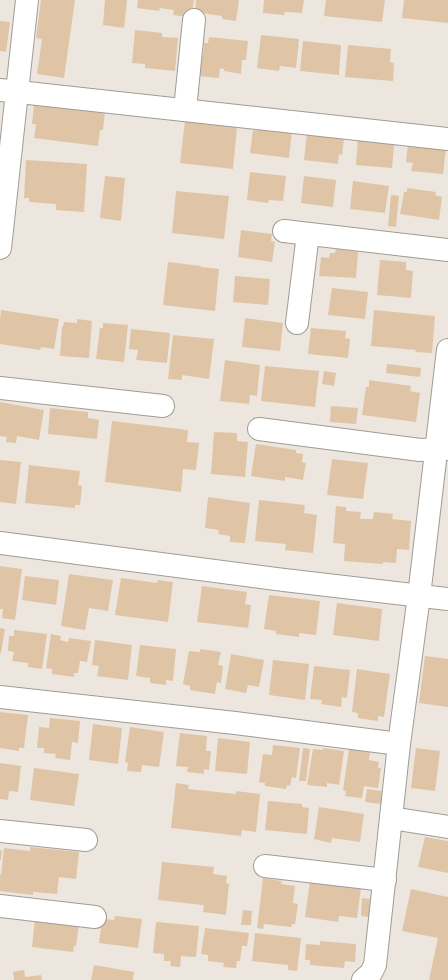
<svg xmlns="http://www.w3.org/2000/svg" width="448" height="980" font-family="'Crimson Pro',serif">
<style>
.building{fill:#dfc5a6}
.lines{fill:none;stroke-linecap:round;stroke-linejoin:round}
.street-casing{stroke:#a19b95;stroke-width:24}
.street{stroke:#fff;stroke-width:22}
</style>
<rect width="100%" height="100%" fill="#ece6df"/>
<!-- building -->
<g class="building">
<path d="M41 0H75L64 78 37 74 42 39 36 38Z"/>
<path d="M105 0H127L124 28 103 25Z"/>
<path d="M138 0H194L191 17 173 15 174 10 160 8 159 11 137 8Z"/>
<path d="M196 0H239L236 21 222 19V16L195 12Z"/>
<path d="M264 0H304L302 13 285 12 284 15 263 13Z"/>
<path d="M326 0H385L382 22 324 16Z"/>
<path d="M404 0H448V23L402 18Z"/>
<path d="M0 21 10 22 6 52 0 51Z"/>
<path d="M135 30 162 33V37L178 38 175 71 145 68V64L132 63Z"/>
<path d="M261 35 299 39 296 68 280 66 279 71 257 68Z"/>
<path d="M209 37 248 41 246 60H242L241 74 224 71V69L220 68 219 78 198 76 200 56H203L204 43H208Z"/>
<path d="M303 41 341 45 339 75 300 71Z"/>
<path d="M348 45 391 49 390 62 394 63 393 81 345 77Z"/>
<path d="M34 104 105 112 103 130H100L98 146 34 138 36 124H32Z"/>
<path d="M185 121 237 126 233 169 180 163Z"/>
<path d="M257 126 292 130 289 158 250 153 253 130 257 131Z"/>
<path d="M307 133 344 138 342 155 339 154 338 164 304 160Z"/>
<path d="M358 138 382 140V143L394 145 392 168 356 165Z"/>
<path d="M408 144 446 149 443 174 411 171 413 163 406 162Z"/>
<path d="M26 160 87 164 84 212 56 210V204L29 202V198H24Z"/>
<path d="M250 172 286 176 283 201 269 200 268 203 247 200Z"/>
<path d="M105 176 125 178 121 221 100 218Z"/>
<path d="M304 176 336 180 333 207 301 203Z"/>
<path d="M353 181 389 186 385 213 350 209Z"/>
<path d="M407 188 436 192 435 195 442 197 439 220 400 214 404 192H407Z"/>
<path d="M176 191 229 196 224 239 172 233Z"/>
<path d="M391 195 399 196 396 227 388 226Z"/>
<path d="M241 230 272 234 271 241 275 242 272 262 238 257Z"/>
<path d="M336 249 358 252 356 278 319 276 321 257 329 258 330 253H335Z"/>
<path d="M380 260 406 262V270L413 271 411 298 377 295Z"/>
<path d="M168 262 201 266V267L219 269 215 311 163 305Z"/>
<path d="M235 276 270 279 268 305 233 302Z"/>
<path d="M332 288 368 292 365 319 328 315Z"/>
<path d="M1 310 59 319 54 349 41 347 40 350 0 344V321Z"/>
<path d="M374 310 435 316 432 353 415 352 416 350 371 346Z"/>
<path d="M245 318 283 323 280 351 242 347Z"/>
<path d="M77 319 92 321 89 358 60 356 62 327H63L64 322 77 323Z"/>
<path d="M103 323 128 325 124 362 96 359 100 328H103Z"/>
<path d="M311 328 346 331 345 338 350 339 348 358 308 354Z"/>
<path d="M131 329 170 333 167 363 136 360 138 350 129 349Z"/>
<path d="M173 335 214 339 209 379 182 375V380L168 379Z"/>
<path d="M225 360 260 365 257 396 250 395 249 404 220 401Z"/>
<path d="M387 364 421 368 420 377 386 373Z"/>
<path d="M265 366 319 371 315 407 261 401Z"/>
<path d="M324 371 336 373 334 386 322 384Z"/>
<path d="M369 380 411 386 410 391 420 393 416 422 362 415 366 387H369Z"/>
<path d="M0 402 44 410 39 440 17 436 16 443 6 442 7 437 0 436Z"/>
<path d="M331 406 358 408 356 424 330 422Z"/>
<path d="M50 408 88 412V418L99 420 97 439 48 434Z"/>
<path d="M112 421 188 430 187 442 199 443 196 470 183 469 181 492 105 482Z"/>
<path d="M214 432 237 433V441L248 442 245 477 211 474Z"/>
<path d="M256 444 296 450V453L303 454 302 462 306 463 303 480 285 477V481L251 476Z"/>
<path d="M332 459 368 463 363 499 327 495Z"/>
<path d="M0 460 21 462 16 504 0 502Z"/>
<path d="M29 465 80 471 78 485 82 486 80 505H75V508L25 503Z"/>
<path d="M208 497 250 503 245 543 230 542V536L218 534 219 530 205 528Z"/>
<path d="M259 500 305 505 304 513 317 515 313 553 285 550 286 544 255 541Z"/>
<path d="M336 506 346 507V511L361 512 360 519H373L374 512 393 514 392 519 411 521 409 550 397 549 396 563 383 562V564L344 561 345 544 333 543Z"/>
<path d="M0 566 22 569 15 620 2 618 3 609H0Z"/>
<path d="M69 574 113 580 108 611 89 608 85 630 61 626Z"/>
<path d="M25 576 59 580 56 605 22 600Z"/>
<path d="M121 578 157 583 158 580 173 582 168 622 115 615Z"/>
<path d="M202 586 247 592 245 604 251 605 248 628 197 622Z"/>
<path d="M269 595 320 601 316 635 299 633V637L276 634V631L264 629Z"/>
<path d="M337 603 382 609 379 641 333 635Z"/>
<path d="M0 628 5 629 1 653H0Z"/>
<path d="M14 630 47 634 42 669 28 667V663L12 661 14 652 8 651 9 636H14Z"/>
<path d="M51 634 61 636 60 640 68 642 69 638 91 641 87 662 80 661 78 673H74V677L52 674V669L46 668Z"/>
<path d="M95 640 132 645 128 680 97 676 99 666 92 665Z"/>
<path d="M140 645 176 649 173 681 166 680V685L150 683V678L136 676Z"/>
<path d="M200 649 221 652 218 665 223 666 221 683 217 682 215 694 190 690V686L183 684 189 651 200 652Z"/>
<path d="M231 654 264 660 259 687 248 685 246 693 225 689Z"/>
<path d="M425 656 448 659V707L419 703Z"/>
<path d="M273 660 309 664 305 700 269 695Z"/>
<path d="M314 666 350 670 347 698 342 697 341 707 321 704 322 700 310 699Z"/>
<path d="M357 669 390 674 384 717 378 716V721L358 718V713L352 712Z"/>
<path d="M0 712 28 715 24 748H19V751L0 748Z"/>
<path d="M50 718 80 721 78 743 72 742 70 760 55 758 56 754 44 753V748H37L39 727 49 728Z"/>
<path d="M93 724 122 728 118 764 89 760Z"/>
<path d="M130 727 164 732 159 767 142 765 141 772 127 771 128 763 125 762Z"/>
<path d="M180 733 207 736 206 751H211L209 770 204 769V774L187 772 188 767 176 766Z"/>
<path d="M218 738 250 742 247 774 215 771Z"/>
<path d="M273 745 300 748 296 778 292 777 290 786 287 785 286 789 265 786V783L259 782 263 754 272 755Z"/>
<path d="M303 748 310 749 306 781H299Z"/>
<path d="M323 748 344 751 339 785 327 783V787L307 785 313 749 323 750Z"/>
<path d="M416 748 440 751 435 791 411 788Z"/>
<path d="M349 749 370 752 369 760 379 762 378 768H381L378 788 364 786 362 798 345 796 346 791 343 790Z"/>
<path d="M0 763 21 766 18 792 9 791 8 800 0 799Z"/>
<path d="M34 768 79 774 74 806 30 800Z"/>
<path d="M176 783 189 785 188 789 236 794V791L260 794 256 832 242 830 241 836 171 828Z"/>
<path d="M367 789 382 791 381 804 365 802Z"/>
<path d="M268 801 302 804V807L309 808 307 834 265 830Z"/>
<path d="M319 807 364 814 360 842 332 838 331 843 314 839Z"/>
<path d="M425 837 448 841V873L418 867Z"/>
<path d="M30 847 79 852 76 879 59 877 57 894 33 892V895L0 891V874L1 875 4 848 30 851Z"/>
<path d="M0 850H2L1 860H0Z"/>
<path d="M162 862 214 867 213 874 227 876 226 883 229 884 226 915 203 912 204 906 203 905 158 900Z"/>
<path d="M263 878 282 881 281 884 295 886 293 903 298 904 295 924H292L291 927 264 924 263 929 257 928Z"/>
<path d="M310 881 361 888 357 918 339 916 338 922 305 917Z"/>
<path d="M411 889 448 897V980H429L438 938 402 931Z"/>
<path d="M362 898 370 899 369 917 361 916Z"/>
<path d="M243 910 252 911 251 925H241Z"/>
<path d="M115 916 142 919 138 948 99 943 102 919 114 920Z"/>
<path d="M35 919 79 924 76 946H74L73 952 32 947Z"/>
<path d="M156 922 199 926 196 957 181 956 180 967 170 966 171 961H164V954L153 953Z"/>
<path d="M205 928 249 933 247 946H242L240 961H237L236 968 223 967 224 963 208 961V955L201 954Z"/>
<path d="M255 933 301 938 297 971 288 970V965L252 961Z"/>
<path d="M320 941 356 944 355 962 345 961 344 968 310 965V960H305L306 944 320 945Z"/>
<path d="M94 965 134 972 133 980H91Z"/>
<path d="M24 970 25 977 41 975 42 980H14L13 972Z"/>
</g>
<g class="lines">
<!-- street casing -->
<g class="street-casing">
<g id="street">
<path d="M0 90 448 139"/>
<path d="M185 110 194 20"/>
<path d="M284 231 448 250"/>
<path d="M0 248 27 0"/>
<path d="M297 323 308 234"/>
<path d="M0 388 163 406"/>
<path d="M259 429 420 450 448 449"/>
<path d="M0 543 284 580 448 599"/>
<path d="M0 697 235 723 399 744"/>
<path d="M391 818 448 827"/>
<path d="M0 831 86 840"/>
<path d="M265 866 385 880"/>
<path d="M0 906 95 917"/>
<path d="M363 980 371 973 375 965 399 744 419 596 448 350"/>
</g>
</g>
<!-- street -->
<use href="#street" class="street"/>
</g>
</svg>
